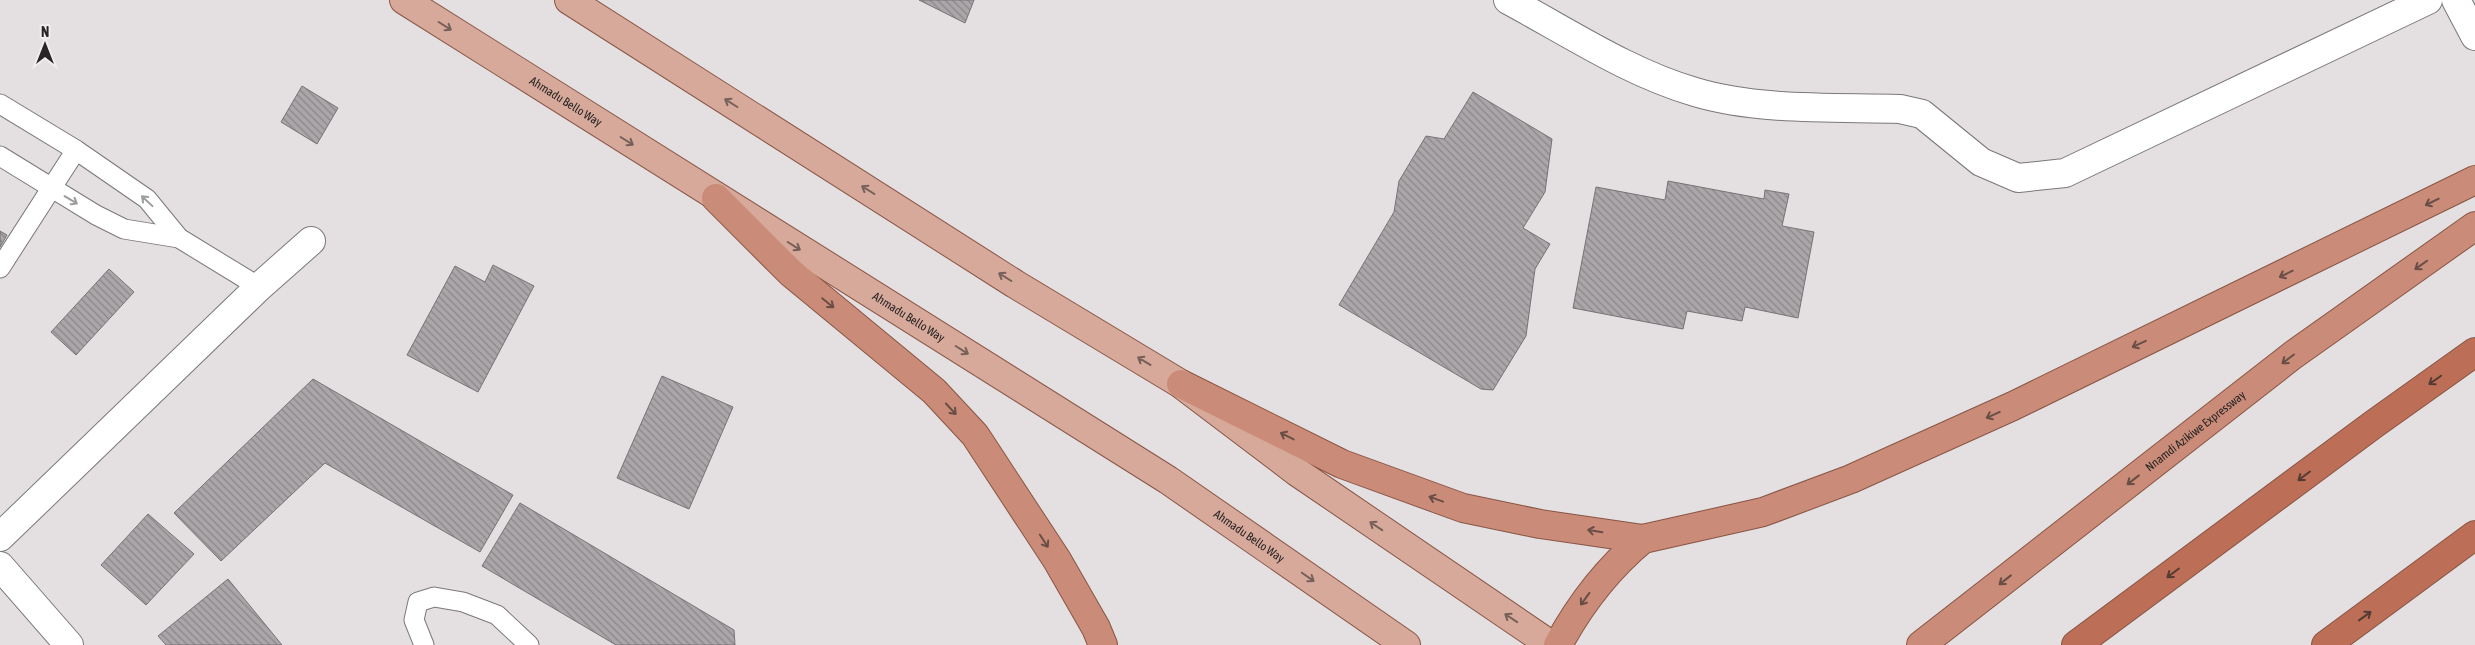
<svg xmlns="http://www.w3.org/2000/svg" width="2475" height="645" font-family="'Asap Condensed',sans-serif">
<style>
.building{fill:url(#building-back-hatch);stroke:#767376}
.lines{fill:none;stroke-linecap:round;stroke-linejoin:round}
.service-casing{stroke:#7c7879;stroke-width:21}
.minor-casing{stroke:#7c7879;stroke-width:30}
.primary-casing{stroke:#885545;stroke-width:30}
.trunk-casing{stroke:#885545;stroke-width:30}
.motorway-casing{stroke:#885545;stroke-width:30}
.service{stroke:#fff;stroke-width:19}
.minor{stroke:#fff;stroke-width:28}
.primary{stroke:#d7a99a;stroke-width:28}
.trunk{stroke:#ca8c78;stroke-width:28}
.motorway{stroke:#bc6f56;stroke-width:28}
.oneway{stroke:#76605a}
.oneway2{stroke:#9e9d9d}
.oneway3{stroke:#684e46}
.oneway4{stroke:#543b34}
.labels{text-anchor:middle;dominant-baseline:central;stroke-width:4;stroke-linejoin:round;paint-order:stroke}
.street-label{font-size:12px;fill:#272525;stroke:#f2eced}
</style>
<defs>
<pattern id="building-back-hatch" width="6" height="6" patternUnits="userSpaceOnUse" patternTransform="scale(1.25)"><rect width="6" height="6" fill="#aaa6a9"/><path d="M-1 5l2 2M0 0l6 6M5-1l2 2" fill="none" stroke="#8a8789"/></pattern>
</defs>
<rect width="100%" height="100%" fill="#e4dfe0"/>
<!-- building -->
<g class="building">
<path d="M919 0H974L965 23Z"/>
<path d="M302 86 338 108 317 144 281 122Z"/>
<path d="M1473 92 1552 139 1545 192 1523 228 1550 244 1535 269 1526 336 1493 390 1481 389 1339 305 1394 212 1399 181 1426 136 1444 139Z"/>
<path d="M1668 181 1764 199 1765 190 1789 194 1782 226 1814 232 1798 318 1745 307 1742 321 1687 311 1683 329 1573 308 1596 187 1665 200Z"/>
<path d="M0 231 7 235 0 247Z"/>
<path d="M493 265 534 286 478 392 407 355 455 266 485 282Z"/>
<path d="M109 269 134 292 76 355 51 332Z"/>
<path d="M662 376 733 407 689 509 617 478Z"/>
<path d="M313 379 513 495 480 552 325 463 221 561 174 513Z"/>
<path d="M520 503 734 630 735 645H616L482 566Z"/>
<path d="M148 514 194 554 146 605 101 565Z"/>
<path d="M228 579 282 645H166L158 636Z"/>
</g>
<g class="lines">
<!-- service casing -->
<g class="service-casing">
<g id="service">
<path d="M0 104 76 150 147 199 179 238 259 287"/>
<path d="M0 156 96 215 124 229 179 238"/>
<path d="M0 268 76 150"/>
<path d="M424 645 414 620 418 602 434 597 463 602 497 615 529 645"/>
</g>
</g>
<!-- minor casing -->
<g class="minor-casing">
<g id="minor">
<path d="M1508 0C1568 32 1629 73 1695 92 1758 111 1835 107 1900 109L1922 114 1981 162 2018 178 2065 173 2428 0"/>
<path d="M2456 0 2475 36"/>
<path d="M0 537 259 287 311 241"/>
<path d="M0 566 69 645"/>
</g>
</g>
<!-- primary casing -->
<g class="primary-casing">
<g id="primary">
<path id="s1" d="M404 0 1168 480 1406 645"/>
<path d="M569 0 1015 284 1181 384 1297 472 1551 645"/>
</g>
</g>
<!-- trunk casing -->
<g class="trunk-casing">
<g id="trunk">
<path d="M716 198 791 273 934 391 975 435 1057 560 1096 628 1103 645"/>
<path d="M1181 384 1342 464 1463 508 1540 524 1643 539 1763 512 1851 479 2013 406 2475 180"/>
<path d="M1558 645C1580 604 1607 569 1643 539"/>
<path id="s2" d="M1921 645 2293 355 2475 226"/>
</g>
</g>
<!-- motorway casing -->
<g class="motorway-casing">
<g id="motorway">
<path d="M2076 645 2374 424 2475 352"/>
<path d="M2326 645 2475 535"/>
</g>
</g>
<!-- service -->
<use href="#service" class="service"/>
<!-- minor -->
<use href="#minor" class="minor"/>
<!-- primary -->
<use href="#primary" class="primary"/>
<!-- trunk -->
<use href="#trunk" class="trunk"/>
<!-- motorway -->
<use href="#motorway" class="motorway"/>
</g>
<!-- one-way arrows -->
<defs><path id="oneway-shaft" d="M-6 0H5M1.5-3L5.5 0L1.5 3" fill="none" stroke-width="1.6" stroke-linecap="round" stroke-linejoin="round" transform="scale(1.25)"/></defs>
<g class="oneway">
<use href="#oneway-shaft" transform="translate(445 26) rotate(32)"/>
<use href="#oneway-shaft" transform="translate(731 103) rotate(-148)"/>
<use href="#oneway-shaft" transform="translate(627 141) rotate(32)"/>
<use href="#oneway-shaft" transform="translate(868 190) rotate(-148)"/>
<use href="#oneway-shaft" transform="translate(794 246) rotate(32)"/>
<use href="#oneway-shaft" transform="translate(1005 277) rotate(-148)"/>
<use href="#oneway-shaft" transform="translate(962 350) rotate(32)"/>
<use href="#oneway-shaft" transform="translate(1144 361) rotate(-149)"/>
<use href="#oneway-shaft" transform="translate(1376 526) rotate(-146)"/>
<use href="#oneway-shaft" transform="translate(1308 577) rotate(35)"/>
<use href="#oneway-shaft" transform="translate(1511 618) rotate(-146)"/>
</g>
<g class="oneway2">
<use href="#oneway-shaft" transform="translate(71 200) rotate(31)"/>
<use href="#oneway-shaft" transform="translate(147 201) rotate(-137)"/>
</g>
<g class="oneway3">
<use href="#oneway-shaft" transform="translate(2432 202) rotate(154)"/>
<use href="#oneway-shaft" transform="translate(2421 265) rotate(145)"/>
<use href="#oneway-shaft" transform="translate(2286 274) rotate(154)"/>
<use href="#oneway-shaft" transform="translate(828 303) rotate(39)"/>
<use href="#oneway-shaft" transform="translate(2139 344) rotate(155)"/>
<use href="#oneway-shaft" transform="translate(2288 359) rotate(143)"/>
<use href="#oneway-shaft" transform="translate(951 409) rotate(47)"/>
<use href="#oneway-shaft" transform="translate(1993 415) rotate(156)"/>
<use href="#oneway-shaft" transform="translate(1287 436) rotate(-153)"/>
<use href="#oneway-shaft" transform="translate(2133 480) rotate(142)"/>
<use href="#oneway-shaft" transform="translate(1436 499) rotate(-160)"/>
<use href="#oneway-shaft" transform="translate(1595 531) rotate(-171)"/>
<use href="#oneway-shaft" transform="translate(1044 541) rotate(57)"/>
<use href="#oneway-shaft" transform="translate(2005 580) rotate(142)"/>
<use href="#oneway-shaft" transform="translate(1585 599) rotate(126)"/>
</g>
<g class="oneway4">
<use href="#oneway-shaft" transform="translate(2435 380) rotate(145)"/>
<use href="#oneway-shaft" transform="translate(2304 476) rotate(143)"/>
<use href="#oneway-shaft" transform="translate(2173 573) rotate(143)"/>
<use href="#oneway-shaft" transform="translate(2365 616) rotate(-36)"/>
</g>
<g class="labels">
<!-- street labels -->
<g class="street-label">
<text stroke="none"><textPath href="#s1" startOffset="191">Ahmadu Bello Way</textPath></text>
<text stroke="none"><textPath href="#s1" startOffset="596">Ahmadu Bello Way</textPath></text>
<text stroke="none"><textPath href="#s2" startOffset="348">Nnamdi Azikiwe Expressway</textPath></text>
<text stroke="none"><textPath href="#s1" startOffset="1001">Ahmadu Bello Way</textPath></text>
</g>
</g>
<!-- north arrow -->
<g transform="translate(45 45)" stroke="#f2eced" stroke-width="4" paint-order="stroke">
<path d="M0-4L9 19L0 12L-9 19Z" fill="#272525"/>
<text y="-8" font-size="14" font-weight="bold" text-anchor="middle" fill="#272525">N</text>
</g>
</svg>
